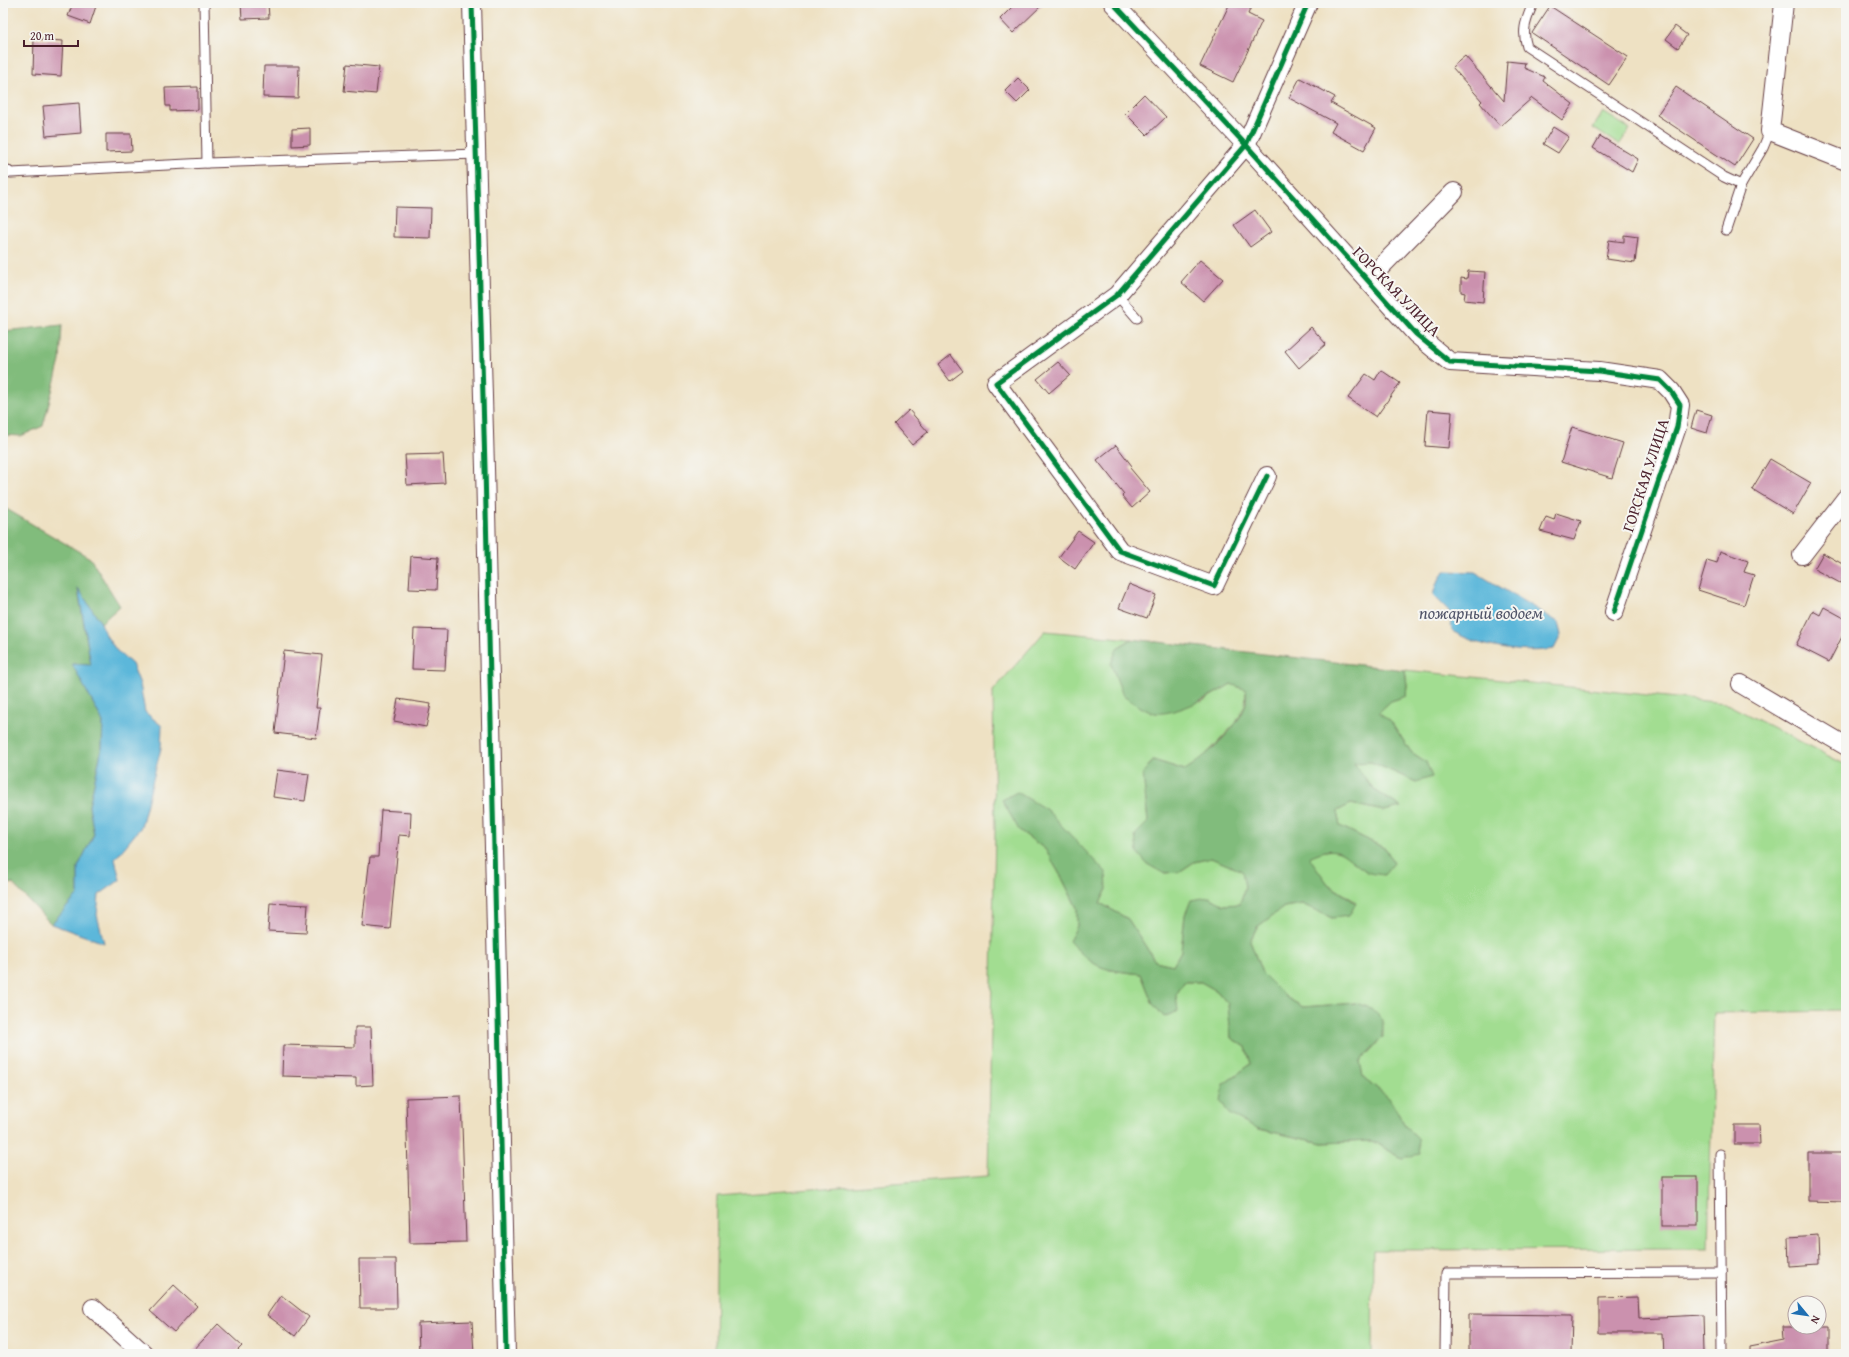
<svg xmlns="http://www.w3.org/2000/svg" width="1849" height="1357" font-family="'Gentium Book Plus',serif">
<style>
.green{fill:#a2dd91;stroke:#767e5e}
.forest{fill:#81bc7b;stroke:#666e53}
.water{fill:#5cb7da;stroke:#536b82}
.building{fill:#cb91ae}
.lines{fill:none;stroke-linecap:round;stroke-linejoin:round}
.lane-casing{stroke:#633c42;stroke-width:11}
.street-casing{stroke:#633c42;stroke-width:20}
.lane{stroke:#fff;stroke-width:9}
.street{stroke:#fff;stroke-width:18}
.cycleway-casing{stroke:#f6f6f2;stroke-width:8}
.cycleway{stroke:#00873e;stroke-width:5}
.labels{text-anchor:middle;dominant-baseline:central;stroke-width:4;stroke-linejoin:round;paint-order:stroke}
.street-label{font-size:16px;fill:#4a1f2b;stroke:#f6f6f2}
.water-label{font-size:17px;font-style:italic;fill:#505468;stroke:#f6f6f2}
</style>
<rect width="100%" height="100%" fill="#f6f6f2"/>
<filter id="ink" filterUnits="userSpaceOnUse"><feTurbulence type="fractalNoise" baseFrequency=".025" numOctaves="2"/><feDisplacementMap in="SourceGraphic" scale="8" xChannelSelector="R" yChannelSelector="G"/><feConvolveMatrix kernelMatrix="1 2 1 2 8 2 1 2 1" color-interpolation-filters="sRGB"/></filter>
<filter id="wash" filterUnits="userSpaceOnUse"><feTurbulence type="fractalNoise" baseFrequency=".012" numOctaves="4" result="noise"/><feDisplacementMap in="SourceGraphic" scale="16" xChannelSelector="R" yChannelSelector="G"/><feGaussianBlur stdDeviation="0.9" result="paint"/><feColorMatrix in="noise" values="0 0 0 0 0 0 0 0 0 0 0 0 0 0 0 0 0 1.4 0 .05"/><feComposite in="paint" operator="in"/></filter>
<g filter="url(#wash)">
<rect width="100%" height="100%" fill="#eee1c3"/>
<!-- green -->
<g class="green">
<path d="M1603 112 1630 129 1619 145 1593 128Z"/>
<path d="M1045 631 1132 639 1117 648 1201 702 1231 684 1246 690 1245 706 1236 723 1201 760 1185 770 1153 760 1143 773 1148 822 1163 873 1179 872 1194 862 1211 858 1243 871 1245 887 1240 904 1224 905 1209 897 1185 915 1181 951 1173 965 1155 961 1128 919 1100 903 1107 889 1019 830 1045 849 1062 878 1077 908V926L1109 970 1141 974 1153 1004 1176 995 1184 982H1201L1217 991 1228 1004 1231 1038 1246 1047 1251 1064 1224 1084 1259 1129 1322 1143 1372 1141 1402 1158 1418 1138 1406 1127 1389 1098 1363 1077 1360 1061 1383 1037 1356 1003 1303 1007 1287 998 1262 973 1250 941 1257 927 1284 907 1302 904 1332 918 1356 902 1328 884 1308 857C1339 843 1343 853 1367 872L1386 849 1340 826 1337 811 1351 804 1384 811 1400 807 1373 789 1354 763 1371 762 1416 782 1426 762 1411 752 1392 723 1378 712 1391 701 1406 696 1407 685 1405 670 1725 703 1846 765V1011L1714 1013 1708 1249 1373 1250 1372 1354H715L717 1196 988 1176 995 831 993 691Z"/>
</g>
<!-- forest -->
<g class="forest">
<path d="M62 325 60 361 43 426 21 436 3 435V331Z"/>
<path d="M3 507 90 558 120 606 101 623 78 590 91 665 73 664 103 722 102 748 89 806 94 834 78 867V895L51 924 12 883 3 887Z"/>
<path d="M1132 639 1405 670 1407 685 1406 696 1391 701 1379 712 1392 723 1411 752 1426 762 1432 777 1416 782 1371 762 1354 763 1373 789 1401 807 1384 811 1351 804 1337 811 1340 826 1386 849 1394 863 1384 875C1378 874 1370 874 1366 871 1341 855 1341 842 1309 857L1328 884 1356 903 1349 916 1332 918 1302 904 1284 907 1257 927 1250 941 1262 973 1287 998 1303 1007 1356 1003 1371 1008 1383 1020V1037L1360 1061 1363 1077 1389 1098 1406 1127 1418 1138 1420 1154 1402 1158 1372 1141 1322 1143 1259 1129 1229 1114 1221 1101 1224 1084 1251 1064 1246 1047 1231 1038 1228 1004 1217 991 1201 982H1184L1176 995 1178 1011 1164 1017 1153 1004 1141 974C1102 969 1097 971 1069 941L1077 926V908L1062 878 1045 849 1019 830 1002 800 1017 792 1047 810 1106 873 1107 889 1100 903 1128 919 1155 961 1173 965 1181 951 1185 915 1191 900 1209 897 1224 905 1240 904 1245 887 1242 871 1211 858 1194 862 1179 872 1163 873 1147 864 1137 852 1135 835 1148 822 1143 773 1153 760 1185 770C1202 760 1240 726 1245 706 1247 702 1246 695 1246 690L1231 684C1213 695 1171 719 1150 712 1141 708 1131 701 1123 696L1111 664 1117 648Z"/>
</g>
<!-- water -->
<g class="water">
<path d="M1444 571 1475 572 1558 622 1561 635 1554 649C1519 654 1482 648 1452 631L1449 611 1433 595 1436 585Z"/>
<path d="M78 588 101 623 107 637 117 651 132 664 140 684 145 712 162 726 161 748 141 827 115 859 120 880 99 895 97 915 104 943 51 924 78 895V867L94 834 89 806 102 748 103 722 72 664 91 665Z"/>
</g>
<g id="blocks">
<!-- building -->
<g class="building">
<path d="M73 3H97L90 24 68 16Z"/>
<path d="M241 3H268L269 18 242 19Z"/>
<path d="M1016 3H1044L1013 33 1000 19Z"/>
<path d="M1230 3H1253L1248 14 1262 21 1233 82 1200 66Z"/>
<path d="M1550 6 1628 57 1609 85 1532 33Z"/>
<path d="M1675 26 1687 35 1678 48 1666 39Z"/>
<path d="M34 39 63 41 61 76 33 74Z"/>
<path d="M1465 56 1504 101 1507 61 1525 63 1524 68 1545 77 1543 81 1573 104 1562 120 1532 98 1500 126 1480 103 1482 101 1452 67Z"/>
<path d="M347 64 379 67 376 94 344 91Z"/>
<path d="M264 66H299L298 98 263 97Z"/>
<path d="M1018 78 1030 90 1017 103 1005 91Z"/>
<path d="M1300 78 1335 97 1331 103 1376 128 1364 150 1331 132 1336 123 1289 98Z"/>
<path d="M198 87V110L170 111V106H166L165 88Z"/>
<path d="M1676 87 1753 139 1735 167 1657 115Z"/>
<path d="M1144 94 1166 117 1147 135 1125 113Z"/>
<path d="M79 103 81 133 46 136 43 106Z"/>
<path d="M1553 127 1569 137 1558 153 1543 144Z"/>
<path d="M310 128V145L292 146V129Z"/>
<path d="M106 134H131L132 151 106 152Z"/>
<path d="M1600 136 1638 159 1632 172 1593 148Z"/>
<path d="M395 207 431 208 430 238 394 237Z"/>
<path d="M1255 210 1271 232 1250 247 1234 225Z"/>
<path d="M1624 235 1638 237 1635 263 1606 259 1609 240 1624 242Z"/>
<path d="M1200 260 1223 279 1203 301 1181 282Z"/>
<path d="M1468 271 1485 272 1483 302 1464 300 1465 293 1461 292V278L1467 279Z"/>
<path d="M1311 327 1326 344 1299 368 1285 351Z"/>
<path d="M951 355 963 371 950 381 938 365Z"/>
<path d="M1058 362 1070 375 1049 393 1037 379Z"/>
<path d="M1381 370 1400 383 1376 417 1348 398 1366 374 1375 380Z"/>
<path d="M909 410 928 432 912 445 894 424Z"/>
<path d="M1428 410 1452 412 1449 448 1425 446Z"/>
<path d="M1696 410 1712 415 1707 433 1691 428Z"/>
<path d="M1572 427 1623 443 1612 478 1561 462Z"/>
<path d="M1116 445 1132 466 1130 468 1150 492 1132 508 1122 496 1124 494 1097 460Z"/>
<path d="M443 454 445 483 407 485 405 455Z"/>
<path d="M1770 459 1811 483 1793 514 1752 489Z"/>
<path d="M1556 513 1581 521 1574 540 1540 531 1546 517 1554 520Z"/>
<path d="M1078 531 1094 542 1075 569 1059 557Z"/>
<path d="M1720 551 1748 561 1744 572 1754 575 1744 605 1698 590 1707 560 1717 563Z"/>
<path d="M1823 553 1846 566V572L1840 583 1814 569Z"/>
<path d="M411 556 438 558 436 590 409 589Z"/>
<path d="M1129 584 1156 595 1147 618 1119 608Z"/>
<path d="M1824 607 1846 619V629L1829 662 1796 645 1813 611 1820 615Z"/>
<path d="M414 629 447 630 445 670 412 669Z"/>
<path d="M284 651 322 655 316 708H320L316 738 275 733Z"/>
<path d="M398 699 431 704 426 727 394 721Z"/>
<path d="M277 770 309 774 305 801 273 797Z"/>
<path d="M381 810 411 812 410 836 399 835 390 929 362 926 370 857H378Z"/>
<path d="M270 903 308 905 306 933 268 931Z"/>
<path d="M355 1027H371L373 1085 356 1086V1078L282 1076 283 1045 355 1047Z"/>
<path d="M461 1096 466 1242 410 1243 406 1098Z"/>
<path d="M1734 1125H1759L1760 1144H1734Z"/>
<path d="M1808 1153H1845V1202L1808 1201Z"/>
<rect x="1662" y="1177" width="36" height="49"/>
<path d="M1818 1235 1819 1264 1789 1266 1788 1237Z"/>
<path d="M359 1259H396L397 1308H360Z"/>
<path d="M174 1285 197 1306 174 1332 150 1311Z"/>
<path d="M281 1295 309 1317 295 1336 267 1315Z"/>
<path d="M1638 1297 1639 1318 1703 1315 1704 1353 1663 1354 1662 1333H1599V1298Z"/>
<path d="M1469 1314 1572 1315 1571 1354 1469 1353Z"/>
<path d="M472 1321 474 1354H419L418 1323Z"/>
<path d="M218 1324 242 1346 234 1354H190Z"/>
<path d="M1784 1326H1828V1354H1749V1347L1785 1340Z"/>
</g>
</g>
</g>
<g filter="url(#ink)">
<use href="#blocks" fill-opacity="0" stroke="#633c42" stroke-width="1"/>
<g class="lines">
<!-- lane casing -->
<g class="lane-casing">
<g id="lane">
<path d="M204 3 207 163"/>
<path d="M1533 3C1527 19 1521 29 1527 47L1724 177 1741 185"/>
<path d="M3 167 11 173 207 163 477 154"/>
<path d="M1726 230 1741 185 1763 148 1770 131"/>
<path d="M1117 295 1137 318"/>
<path d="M1720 1154 1722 1354"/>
<path d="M1445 1354 1446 1273 1721 1272"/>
</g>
</g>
<!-- street casing -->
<g class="street-casing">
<g id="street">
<path d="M472 3 485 468 506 1354"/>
<path d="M1113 3 1246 145 1416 334 1450 362 1599 371 1660 380 1671 391 1680 405 1677 427 1614 612"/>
<path d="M1784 3 1770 131 1846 161"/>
<path d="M1368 280 1454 192"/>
<path d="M1267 476 1214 586 1120 551 996 383 1117 295 1246 145 1308 3"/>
<path d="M1802 555 1846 498"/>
<path d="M1741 684 1846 746"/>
<path d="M93 1308 144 1354"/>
</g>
</g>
<!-- lane -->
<use href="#lane" class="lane"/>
<!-- street -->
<use href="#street" class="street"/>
<!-- cycleway casing -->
<g class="cycleway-casing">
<g id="cycleway">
<path d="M472 3 485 468 506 1354"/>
<path d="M1113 3 1246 145 1416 334 1450 362 1599 371 1660 380 1671 391 1680 405 1677 427 1614 612"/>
<path d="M1267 476 1214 586 1120 551 996 383 1117 295 1246 145 1308 3"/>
</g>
</g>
<!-- cycleway -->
<use href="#cycleway" class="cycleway"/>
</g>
</g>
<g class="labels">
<!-- street labels -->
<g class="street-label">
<text transform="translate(1397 291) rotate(46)">ГОРСКАЯ УЛИЦА</text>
<text transform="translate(1645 475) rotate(-72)">ГОРСКАЯ УЛИЦА</text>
</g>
<!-- water labels -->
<g class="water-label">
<text x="1481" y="612">пожарный водоем</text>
</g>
</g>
<!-- margin -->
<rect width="1849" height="1357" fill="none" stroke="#f6f6f2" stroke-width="16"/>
<!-- north arrow -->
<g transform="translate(1807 1315) rotate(119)"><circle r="19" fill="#f6f6f2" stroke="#b1a0a2"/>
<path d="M0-3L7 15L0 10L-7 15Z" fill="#1f6fb2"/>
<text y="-6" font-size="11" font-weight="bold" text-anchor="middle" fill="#4a1f2b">N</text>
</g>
<!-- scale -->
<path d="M24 40v6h54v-6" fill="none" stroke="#4a1f2b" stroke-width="2"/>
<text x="30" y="40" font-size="12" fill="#4a1f2b" stroke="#f6f6f2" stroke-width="3" paint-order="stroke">20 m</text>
</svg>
